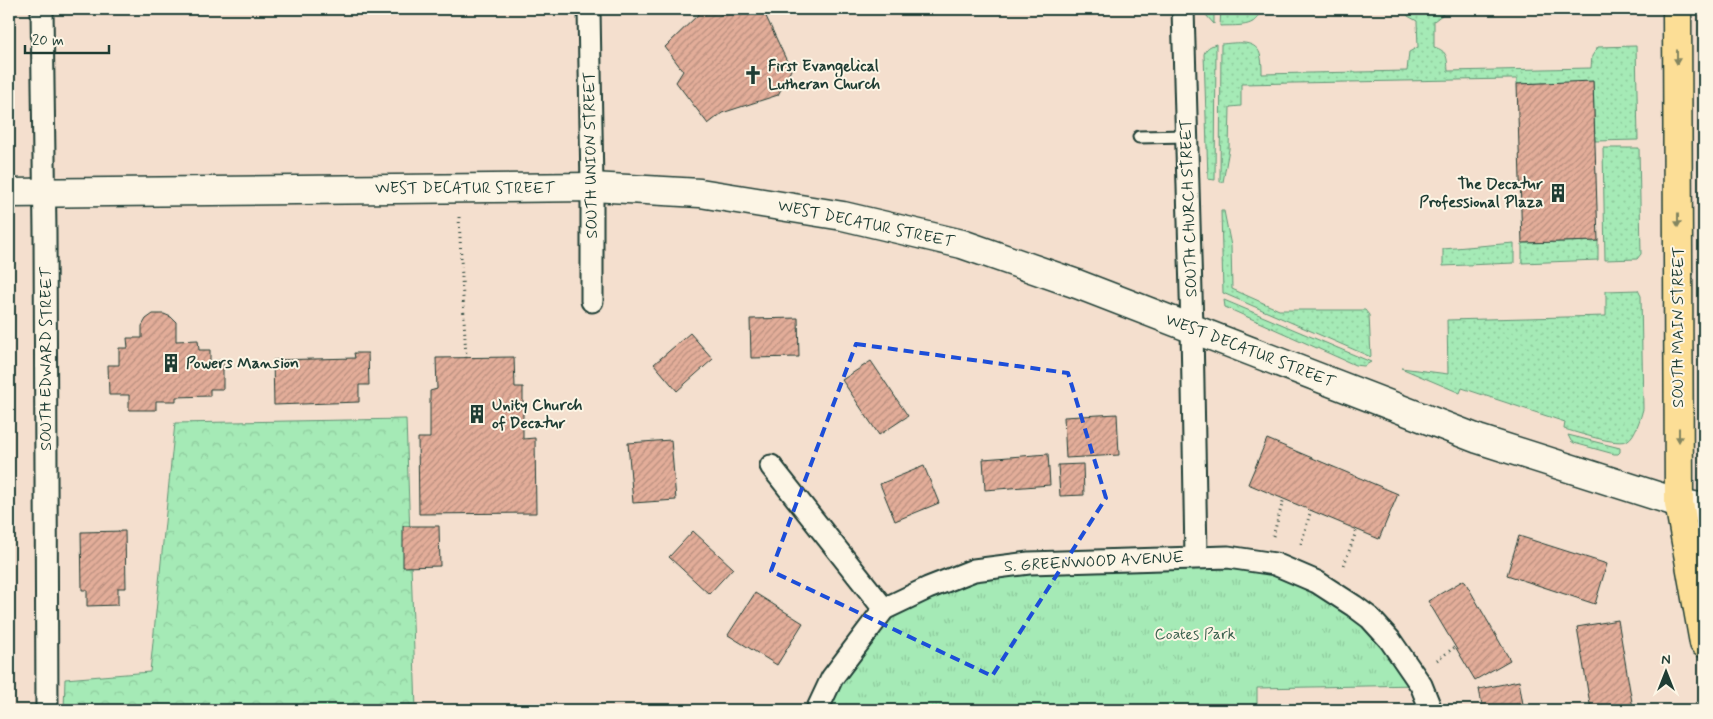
<svg xmlns="http://www.w3.org/2000/svg" width="1713" height="719" font-family="Mynerve,sans-serif">
<style>
.grass{fill:url(#grass-dots);stroke:#629475}
.forest{fill:url(#forest-crowns);stroke:#629475}
.park{fill:url(#park-tufts);stroke:#629475}
.building{fill:url(#building-hatch);stroke:#1f3d34}
.lines{fill:none;stroke-linecap:round;stroke-linejoin:round}
.lane-casing{stroke:#1f3d34;stroke-width:15}
.street-casing{stroke:#1f3d34;stroke-width:25}
.secondary-casing{stroke:#1f3d34;stroke-width:31}
.primary-casing{stroke:#1f3d34;stroke-width:31}
.path{stroke:#1f3d34;stroke-width:3;stroke-dasharray:1 4;stroke-linecap:butt}
.lane{stroke:#fcf5e5;stroke-width:11}
.street{stroke:#fcf5e5;stroke-width:21}
.secondary{stroke:#fcf5e5;stroke-width:28}
.primary{stroke:#fcde96;stroke-width:28}
.oneway{fill:#828560}
.marked{fill:none;stroke:#1d4ed8;stroke-width:4;stroke-dasharray:10 6;stroke-linejoin:round}
.labels{text-anchor:middle;dominant-baseline:central;stroke-width:4;stroke-linejoin:round;paint-order:stroke}
.poi-label{font-size:16px;font-weight:bold;fill:#1f3d34;stroke:#fcf5e5;text-anchor:start}
.street-label{font-size:16px;fill:#1f3d34;stroke:#fcf5e5}
.park-label{font-size:16px;fill:#3a604e;stroke:#fcf5e5}
</style>
<defs>
<pattern id="grass-dots" width="8" height="8" patternUnits="userSpaceOnUse" patternTransform="scale(1.25)"><rect width="8" height="8" fill="#a5eab6"/><path d="M2 2h.1M6 6h.1" fill="none" stroke="#8eca9d" stroke-width="1.8" stroke-linecap="round"/></pattern>
<pattern id="forest-crowns" width="20" height="18" patternUnits="userSpaceOnUse" patternTransform="scale(1.25)"><rect width="20" height="18" fill="#a5eab6"/><path d="M2 6a3 3 0 1 1 6 0M12 15a3 3 0 1 1 6 0" fill="none" stroke="#8eca9d"/></pattern>
<pattern id="park-tufts" width="24" height="20" patternUnits="userSpaceOnUse" patternTransform="scale(1.25)"><rect width="24" height="20" fill="#a5eab6"/><path d="M3 7l-1-3M5 7V3M7 7l1-3M15 17l-1-3M17 17v-4M19 17l1-3" fill="none" stroke="#8eca9d"/></pattern>
<pattern id="building-hatch" width="6" height="6" patternUnits="userSpaceOnUse" patternTransform="scale(1.25)"><rect width="6" height="6" fill="#e3ad99"/><path d="M-1 1l2-2M0 6l6-6M5 7l2-2" fill="none" stroke="#b78e7e"/></pattern>
</defs>
<rect width="100%" height="100%" fill="#f4dfce"/>
<filter id="ink" filterUnits="userSpaceOnUse"><feTurbulence type="fractalNoise" baseFrequency=".02" numOctaves="2"/><feDisplacementMap in="SourceGraphic" scale="10" xChannelSelector="R" yChannelSelector="G"/><feConvolveMatrix kernelMatrix="1 2 1 2 8 2 1 2 1" color-interpolation-filters="sRGB"/></filter>
<g filter="url(#ink)">
<!-- grass -->
<g class="grass">
<path d="M1204 9H1214V24L1206 15Z"/>
<path d="M1221 9H1260C1259 29 1235 25 1220 26Z"/>
<path d="M1406 9H1445L1443 14 1434 21V47C1448 51 1447 58 1448 71L1591 68 1592 56 1598 47 1636 46 1638 140 1595 141 1593 82 1517 84V79H1510L1241 84V106L1230 107 1229 149 1223 182H1220L1221 44C1236 43 1258 38 1261 58 1262 63 1262 69 1262 74L1407 71 1409 52 1418 47 1417 21 1408 16Z"/>
<path d="M1216 44 1215 180 1208 179 1204 54C1206 48 1210 46 1216 44Z"/>
<path d="M1639 148 1641 254 1637 259 1605 260 1603 148Z"/>
<path d="M1221 211H1224L1231 246 1232 289 1279 310H1365L1369 315 1371 357 1223 293Z"/>
<path d="M1598 241V260L1522 263V243Z"/>
<path d="M1514 243V263L1443 266V249Z"/>
<path d="M1638 290 1641 296 1643 409C1641 417 1635 436 1628 440 1619 447 1576 432 1564 429L1565 422 1462 388 1460 393 1401 368 1448 374 1447 320 1606 316V291Z"/>
<path d="M1224 300 1371 362 1364 366 1355 365 1225 307Z"/>
<path d="M1568 435 1620 448V452L1618 454H1614L1574 443 1571 441Z"/>
</g>
<!-- forest -->
<path class="forest" d="M406 419 416 710H64L65 679 150 672 175 423Z"/>
<!-- park -->
<path class="park" d="M1228 557 1354 606 1421 685 1257 688V710H817L884 609 974 570Z"/>
<!-- building -->
<g class="building">
<path d="M704 9H717L721 14 763 10 791 70 778 95 722 113 708 124 676 82 683 71 665 47Z"/>
<path d="M1593 81 1598 241 1522 243 1517 84Z"/>
<path d="M153 314H164L171 317 176 322V341L198 340 199 350H210V361L223 360V389H210V396L176 397V401H156V410H129V395H109L108 365H119V348H128L127 338H142V326L146 319Z"/>
<path d="M798 318 799 357 751 358 750 319Z"/>
<path d="M690 333 713 359 677 391 654 364Z"/>
<path d="M354 353H368L369 385H359V402L274 405 273 360 355 358Z"/>
<path d="M514 357 515 387H523V439L535 438 536 513 419 514 418 438H430V391L437 389 436 358Z"/>
<path d="M871 361 908 416 879 435 842 380Z"/>
<path d="M1117 414 1119 455 1066 458 1064 417Z"/>
<path d="M1267 439 1398 494 1379 539 1248 484Z"/>
<path d="M671 440 676 500 633 503 628 443Z"/>
<path d="M1048 454 1050 485 985 490 983 459Z"/>
<path d="M1083 464 1084 495 1060 496 1058 465Z"/>
<path d="M924 466 939 503 895 521 880 484Z"/>
<path d="M403 526H439L440 566 403 567Z"/>
<path d="M125 531 126 588H118V605L87 606V590H82L81 532Z"/>
<path d="M693 531 733 568 709 594 669 557Z"/>
<path d="M1519 536 1607 564 1595 604 1507 575Z"/>
<path d="M1464 580 1510 660 1475 680 1428 601Z"/>
<path d="M755 593 803 623 777 665 728 635Z"/>
<path d="M1618 620 1633 708 1617 710H1591L1577 627Z"/>
<path d="M1519 681 1524 710H1483L1479 689Z"/>
</g>
<g class="lines">
<!-- lane casing -->
<g class="lane-casing">
<path id="lane" d="M1139 137 1187 136"/>
</g>
<!-- street casing -->
<g class="street-casing">
<g id="street">
<path d="M42 9 45 232 47 710"/>
<path d="M589 9 592 187V301"/>
<path d="M1183 9 1192 328 1196 557"/>
<path d="M771 466 884 609"/>
<path d="M817 710 832 678 884 609 928 588 974 570 1029 563 1228 557 1275 564 1317 582 1354 606 1370 618 1390 640 1421 685 1431 710"/>
</g>
</g>
<!-- secondary casing -->
<g class="secondary-casing">
<path id="secondary" d="M9 193 592 187 700 193 843 216 962 244 1077 284 1478 439 1679 503 1704 508"/>
</g>
<!-- primary casing -->
<g class="primary-casing">
<path id="primary" d="M1677 9 1679 503 1704 643"/>
</g>
<!-- path -->
<g class="path">
<path d="M459 217 466 358"/>
<path d="M1273 536 1284 498"/>
<path d="M1301 544 1311 510"/>
<path d="M1344 565 1357 529"/>
<path d="M1437 660 1455 647"/>
</g>
<!-- lane -->
<use href="#lane" class="lane"/>
<!-- street -->
<use href="#street" class="street"/>
<!-- secondary -->
<use href="#secondary" class="secondary"/>
<!-- primary -->
<use href="#primary" class="primary"/>
</g>
<!-- one-way arrows -->
<defs><path id="oneway-solid" d="M-6-.8H1V-3.2L6.5 0L1 3.2V.8H-6Z" transform="scale(1.25)"/></defs>
<g class="oneway">
<use href="#oneway-solid" transform="translate(1677 57) rotate(90)"/>
<use href="#oneway-solid" transform="translate(1678 220) rotate(90)"/>
<use href="#oneway-solid" transform="translate(1679 435) rotate(90)"/>
</g>
</g>
<!-- marked area -->
<path class="marked" d="M856 344 1068 373 1106 498 992 676 771 571Z"/>
<!-- icons -->
<defs>
<g id="church-bare" transform="scale(1.5)"><path d="M-1.2-6h2.4v3.5h3.3v2.4h-3.3V6h-2.4V-.1h-3.3v-2.4h3.3Z" fill="#1f3d34" stroke="#fcf5e5" stroke-width="2.5" paint-order="stroke"/></g>
<g id="building-bare" transform="scale(1.5)"><path d="M-4-6H4V6H1V3H-1V6H-4ZM-2.5-4.3h1.7v1.8h-1.7ZM.8-4.3h1.7v1.8H.8ZM-2.5-1h1.7V.8h-1.7ZM.8-1h1.7V.8H.8Z" fill="#1f3d34" stroke="#fcf5e5" stroke-width="2.5" paint-order="stroke"/></g>
</defs>
<g fill-rule="evenodd">
<use href="#church-bare" x="753" y="75"/>
<use href="#building-bare" x="1558" y="193"/>
<use href="#building-bare" x="171" y="363"/>
<use href="#building-bare" x="477" y="414"/>
</g>
<g class="labels">
<!-- poi labels -->
<g class="poi-label">
<text x="768" y="66">First Evangelical<tspan x="768" dy="18">Lutheran Church</tspan></text>
<text x="1543" y="184" text-anchor="end">The Decatur<tspan x="1543" dy="18">Professional Plaza</tspan></text>
<text x="186" y="363">Powers Mansion</text>
<text x="492" y="405">Unity Church<tspan x="492" dy="18">of Decatur</tspan></text>
</g>
<!-- street labels -->
<g class="street-label">
<text transform="translate(591 155) rotate(-91)">SOUTH UNION STREET</text>
<text x="465" y="188">WEST DECATUR STREET</text>
<text transform="translate(1189 208) rotate(-92)">SOUTH CHURCH STREET</text>
<text transform="translate(866 224) rotate(12)">WEST DECATUR STREET</text>
<text transform="translate(1678 327) rotate(-90)">SOUTH MAIN STREET</text>
<text transform="translate(1250 351) rotate(21)">WEST DECATUR STREET</text>
<text transform="translate(46 359) rotate(-90)">SOUTH EDWARD STREET</text>
<text transform="translate(1094 562) rotate(-3)">S. GREENWOOD AVENUE</text>
</g>
<!-- park labels -->
<g class="park-label">
<text x="1195" y="634">Coates Park</text>
</g>
</g>
<!-- margin -->
<rect width="1713" height="719" fill="none" stroke="#fcf5e5" stroke-width="30"/>
<rect x="15" y="15" width="1683" height="689" fill="none" stroke="#1f3d34" stroke-width="2" filter="url(#ink)"/>
<!-- north arrow -->
<g transform="translate(1666 672)" stroke="#fcf5e5" stroke-width="4" paint-order="stroke">
<path d="M0-4L9 19L0 12L-9 19Z" fill="#1f3d34"/>
<text y="-8" font-size="14" font-weight="bold" text-anchor="middle" fill="#1f3d34">N</text>
</g>
<!-- scale -->
<path d="M25 45v8h84v-8" fill="none" stroke="#1f3d34" stroke-width="2.5"/>
<text x="32" y="45" font-size="15" fill="#1f3d34" stroke="#fcf5e5" stroke-width="4" paint-order="stroke">20 m</text>
</svg>
